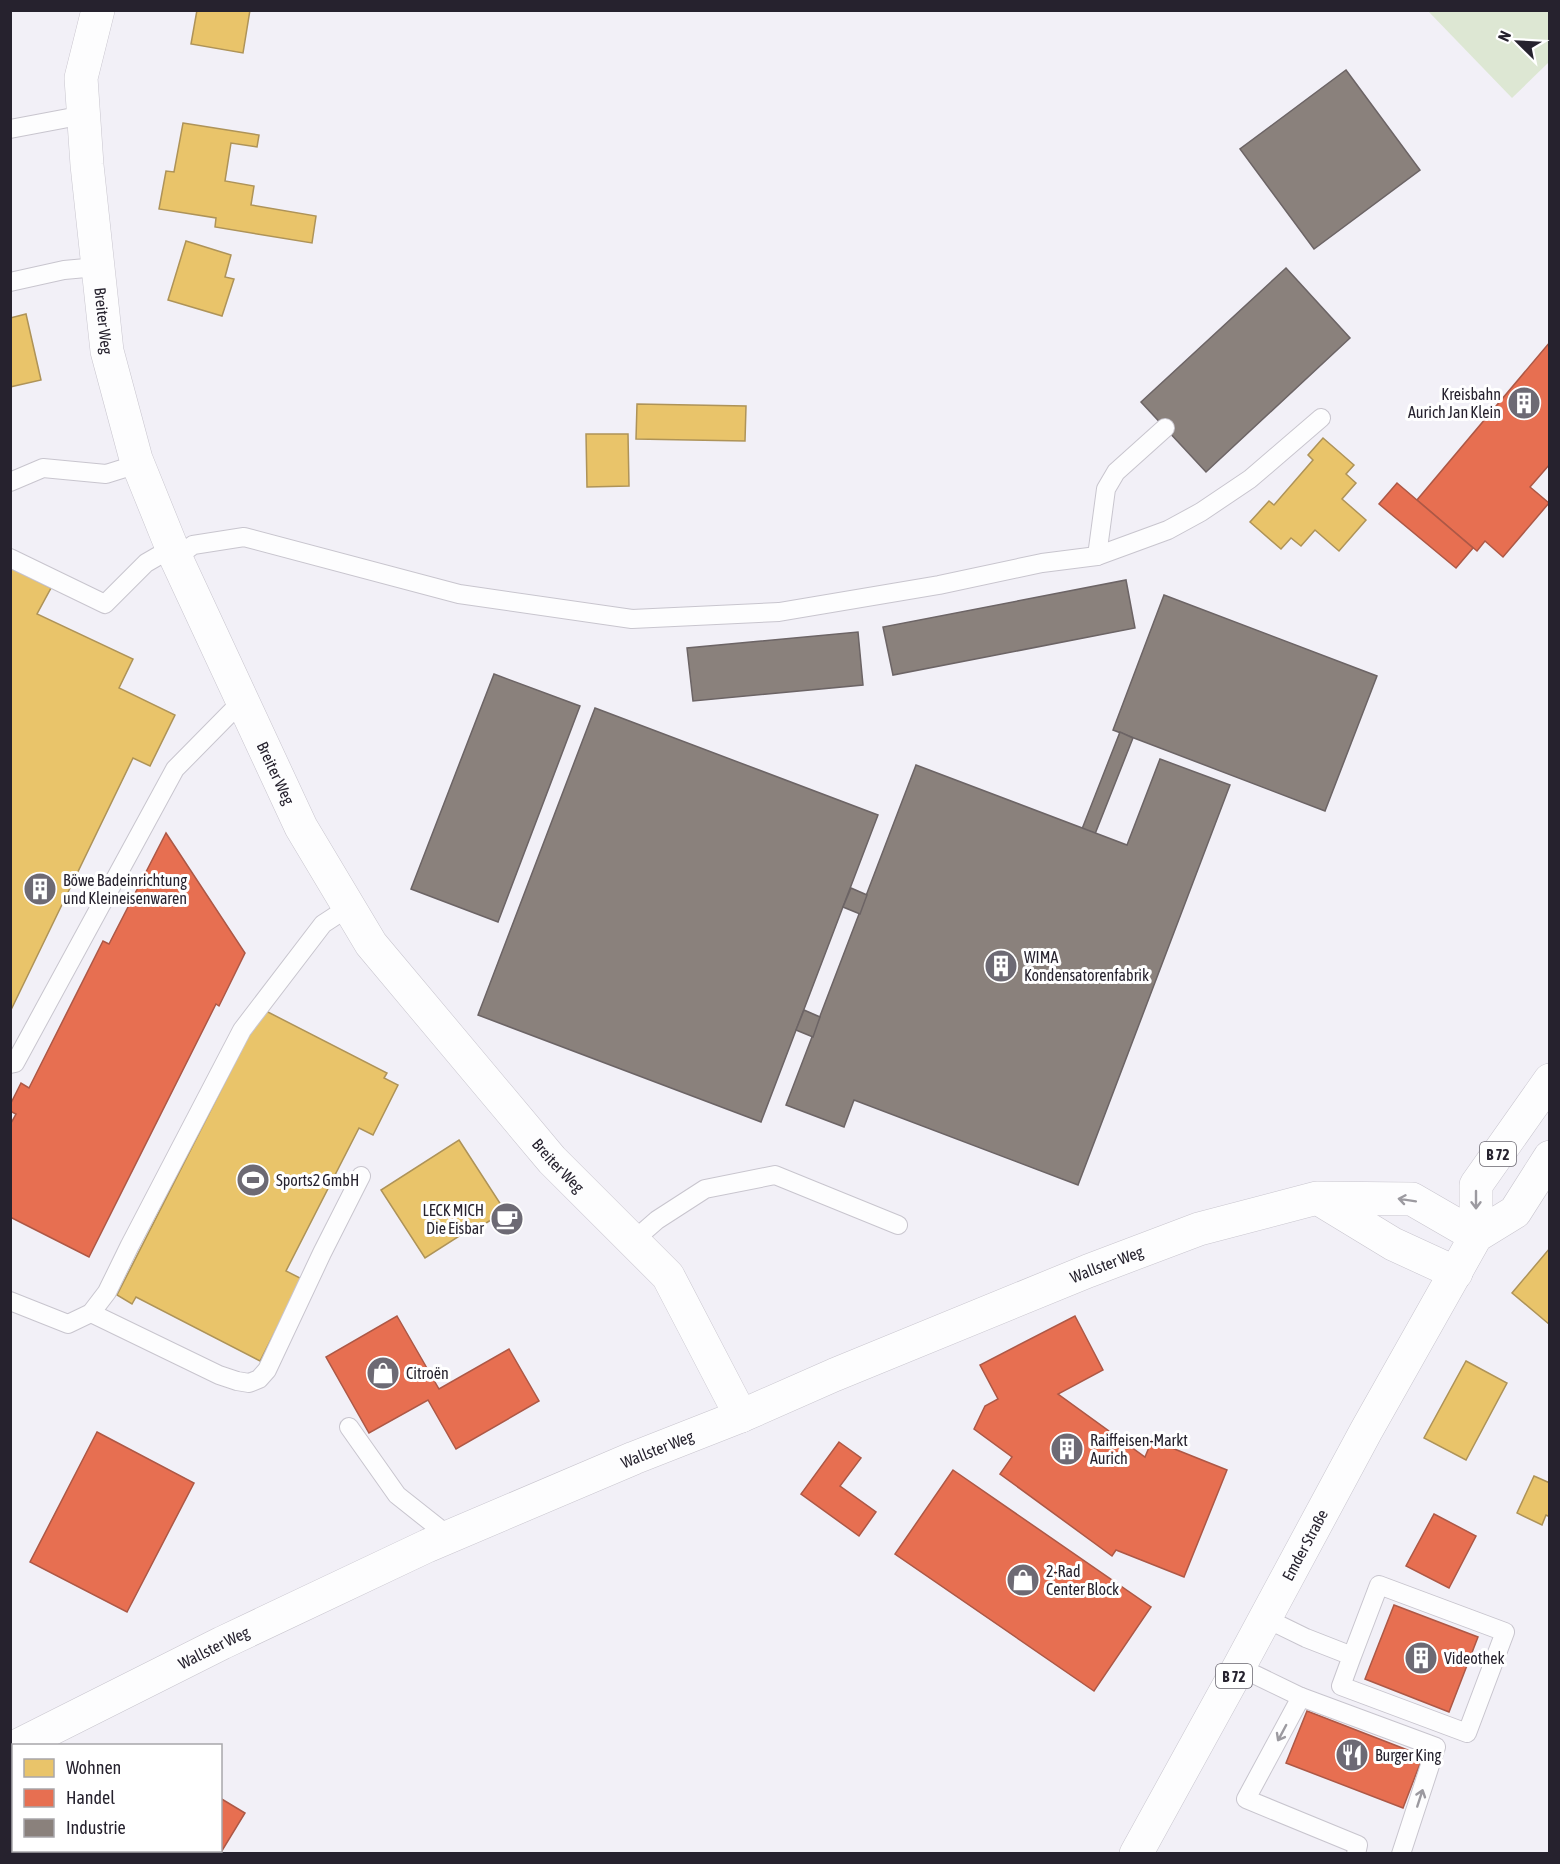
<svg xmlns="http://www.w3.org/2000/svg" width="1560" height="1864" font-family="'Asap Condensed',sans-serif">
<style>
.green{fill:#dde7d3}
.homes{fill:#e9c46a;stroke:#ae9358;stroke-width:1.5}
.shops{fill:#e76f51;stroke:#ad5846;stroke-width:1.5}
.industry{fill:#8a817c;stroke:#6c6465;stroke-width:1.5}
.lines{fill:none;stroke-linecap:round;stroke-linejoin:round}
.service-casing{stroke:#c8c5ce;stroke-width:20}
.minor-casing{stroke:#c8c5ce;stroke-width:34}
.tertiary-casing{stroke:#c8c5ce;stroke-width:34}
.primary-casing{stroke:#c8c5ce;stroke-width:34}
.service{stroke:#fdfdfe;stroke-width:18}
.minor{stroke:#fdfdfe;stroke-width:33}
.tertiary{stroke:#fdfdfe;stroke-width:33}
.primary{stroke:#fdfdfe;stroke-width:33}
.oneway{stroke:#9c9aa0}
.labels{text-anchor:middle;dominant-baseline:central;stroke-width:6;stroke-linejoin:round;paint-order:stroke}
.shield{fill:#fff;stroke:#67646d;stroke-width:1.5}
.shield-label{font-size:15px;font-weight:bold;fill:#26222e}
.street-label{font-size:16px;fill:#26222e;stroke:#fff}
.poi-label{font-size:16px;fill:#26222e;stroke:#fff;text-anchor:start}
</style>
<rect width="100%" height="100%" fill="#f2f0f7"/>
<!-- green -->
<path class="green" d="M1428 11H1549V62L1512 98Z"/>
<!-- homes -->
<g class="homes">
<path d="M197 10H250L243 53 191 44Z"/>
<path d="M183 123 259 135 257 147 231 143 225 181 254 186 251 205 316 216 312 243 215 227 216 218 159 209 166 171 174 172Z"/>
<path d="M186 241 231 255 225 277 234 279 222 316 168 300Z"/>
<path d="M26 314 41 380 10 387V318Z"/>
<path d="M637 404 746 406 745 441 636 439Z"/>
<path d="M586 434H628L629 486 587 487Z"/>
<path d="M1323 438 1354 465 1346 474 1356 483 1342 499 1366 520 1339 551 1315 530 1301 546 1291 538 1281 549 1250 522 1269 501 1274 505 1313 460 1308 455Z"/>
<path d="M11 568 51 588 37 614 133 659 119 688 175 715 150 766 133 758 10 1012Z"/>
<path d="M262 1009 387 1073 384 1078 398 1085 373 1135 359 1128 286 1271 302 1279 260 1361 136 1297 132 1304 117 1295Z"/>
<path d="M459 1140 505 1211 469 1234 467 1231 425 1258 381 1190Z"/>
<path d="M1550 1248V1325L1512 1293Z"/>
<path d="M1466 1361 1507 1383 1466 1460 1424 1438Z"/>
<path d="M1534 1476 1550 1483V1517L1546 1515 1542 1525 1517 1513Z"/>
</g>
<!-- shops -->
<g class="shops">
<path d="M1550 342V464L1530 487 1549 503 1503 557 1485 541 1477 551 1417 500Z"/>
<path d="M1397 483 1473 548 1456 568 1379 504Z"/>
<path d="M166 833 245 953 219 1006 216 1004 89 1257 10 1217V1125L16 1114 10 1111V1105L21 1083 29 1088 103 941 109 944Z"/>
<path d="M397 1316 439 1389 509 1349 539 1401 456 1449 428 1400 369 1433 326 1357Z"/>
<path d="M1075 1316 1103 1370 1058 1394 1145 1457 1152 1440 1227 1470 1184 1577 1116 1550 1112 1556 1000 1474 1012 1457 974 1429 985 1406 998 1399 980 1365Z"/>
<path d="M97 1432 194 1483 127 1612 30 1562Z"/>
<path d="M839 1442 861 1458 840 1486 876 1512 859 1536 801 1494Z"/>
<path d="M953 1470 1151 1607 1094 1691 895 1554Z"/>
<path d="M1434 1514 1476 1536 1449 1588 1406 1566Z"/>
<path d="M1394 1605 1478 1637 1449 1712 1365 1679Z"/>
<path d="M1307 1711 1423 1756 1403 1808 1286 1763Z"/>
<path d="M220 1798 245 1813 220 1854H215L210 1850H220Z"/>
</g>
<!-- industry -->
<g class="industry">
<path d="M1346 70 1420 170 1314 249 1240 149Z"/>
<path d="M1286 268 1350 338 1206 472 1141 402Z"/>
<path d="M1126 580 1135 628 893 675 883 627Z"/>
<path d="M1164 595 1377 676 1325 811 1113 730Z"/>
<path d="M858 632 863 685 693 701 687 648Z"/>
<path d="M494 674 580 706 498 922 411 889Z"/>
<path d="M595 708 878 815 761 1122 478 1015Z"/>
<path d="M1120 732 1133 738 1095 834 1082 829Z"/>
<path d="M1160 759 1230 785 1078 1185 854 1100 844 1127 786 1105 916 765 1127 845Z"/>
<path d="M851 888 867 895 860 914 843 907Z"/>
<path d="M804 1010 820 1017 813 1037 796 1030Z"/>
</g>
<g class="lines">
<!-- service casing -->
<g class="service-casing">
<g id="service">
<path d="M10 129 84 115"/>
<path d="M10 282 64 270 97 267"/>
<path d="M10 482 43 468 106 474 138 464"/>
<path d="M1097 556 1106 489 1116 472 1165 428"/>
<path d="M10 558 105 604 146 563 172 548"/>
<path d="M176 558 193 545 244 537 459 594 632 619 779 612 939 585 1042 563 1097 556 1168 530 1201 512 1250 479 1321 418"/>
<path d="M10 1064 15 1063 175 769 243 700"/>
<path d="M633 1241 657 1220 705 1189 775 1175 898 1225"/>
<path d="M10 1301 68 1324 91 1313 107 1292 130 1245 242 1030 323 924 349 907"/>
<path d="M91 1313 219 1375 237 1381 249 1383 259 1379 267 1370 322 1253 361 1176"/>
<path d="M349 1427 397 1495 450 1537"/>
<path d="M1265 1618 1306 1638 1352 1656 1341 1686 1467 1733 1505 1632 1379 1585 1352 1656"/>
<path d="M1239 1667 1301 1697"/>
<path d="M1356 1854 1358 1845 1246 1799 1301 1697 1436 1747 1401 1854"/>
</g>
</g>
<!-- minor casing -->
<g class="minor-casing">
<g id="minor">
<path id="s1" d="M98 10 81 78 87 165 107 351 136 459 176 558 301 827 371 944 552 1160 668 1276 741 1416"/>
</g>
</g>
<!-- tertiary casing -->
<g class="tertiary-casing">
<g id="tertiary">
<path d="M1319 1199 1393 1244 1456 1273"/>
<path id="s2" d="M17 1746 222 1643 427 1546 634 1458 741 1416 834 1375 1088 1271 1199 1229 1317 1198 1412 1199 1476 1236"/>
</g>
</g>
<!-- primary casing -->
<g class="primary-casing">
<g id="primary">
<path d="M1476 1236V1185L1550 1080"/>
<path id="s3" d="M1136 1854 1239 1667 1366 1431 1476 1236 1515 1212 1550 1157"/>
</g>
</g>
<!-- service -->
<use href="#service" class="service"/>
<!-- minor -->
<use href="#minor" class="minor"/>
<!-- tertiary -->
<use href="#tertiary" class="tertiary"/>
<!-- primary -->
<use href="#primary" class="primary"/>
</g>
<!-- one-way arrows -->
<defs><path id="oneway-shaft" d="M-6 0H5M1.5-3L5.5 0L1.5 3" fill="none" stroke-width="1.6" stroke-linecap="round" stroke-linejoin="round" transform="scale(1.5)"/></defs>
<g class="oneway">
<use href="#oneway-shaft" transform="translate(1407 1200) rotate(-171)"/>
<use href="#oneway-shaft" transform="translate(1476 1200) rotate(90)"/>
<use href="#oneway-shaft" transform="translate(1282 1733) rotate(118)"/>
<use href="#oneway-shaft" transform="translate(1420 1798) rotate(-72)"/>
</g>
<!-- icons -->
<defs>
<g id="building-disc" transform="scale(1.725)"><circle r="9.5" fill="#6d6a74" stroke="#fff"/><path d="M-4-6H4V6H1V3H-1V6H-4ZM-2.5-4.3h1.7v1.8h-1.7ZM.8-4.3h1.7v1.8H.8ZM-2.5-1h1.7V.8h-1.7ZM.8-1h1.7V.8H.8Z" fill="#fff"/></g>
<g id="stadium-disc" transform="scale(1.725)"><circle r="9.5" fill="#6d6a74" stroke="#fff"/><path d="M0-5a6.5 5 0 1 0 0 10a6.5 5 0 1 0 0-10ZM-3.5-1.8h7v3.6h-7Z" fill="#fff"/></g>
<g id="cafe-disc" transform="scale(1.725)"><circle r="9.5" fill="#6d6a74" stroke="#fff"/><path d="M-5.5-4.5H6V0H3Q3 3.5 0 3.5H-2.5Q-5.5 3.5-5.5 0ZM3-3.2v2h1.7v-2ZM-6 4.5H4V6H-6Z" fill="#fff"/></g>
<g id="shop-disc" transform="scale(1.725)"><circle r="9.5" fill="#6d6a74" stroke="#fff"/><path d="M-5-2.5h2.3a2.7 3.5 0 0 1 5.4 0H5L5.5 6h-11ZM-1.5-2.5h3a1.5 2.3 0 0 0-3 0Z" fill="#fff"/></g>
<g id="restaurant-disc" transform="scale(1.725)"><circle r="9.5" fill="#6d6a74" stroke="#fff"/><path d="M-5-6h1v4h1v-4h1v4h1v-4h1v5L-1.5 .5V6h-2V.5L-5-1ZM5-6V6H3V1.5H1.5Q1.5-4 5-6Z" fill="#fff"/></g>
</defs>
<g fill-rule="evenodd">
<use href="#building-disc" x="1524" y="403"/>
<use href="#building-disc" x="40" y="889"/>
<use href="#building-disc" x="1001" y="966"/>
<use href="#stadium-disc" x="253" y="1180"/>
<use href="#cafe-disc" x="507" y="1219"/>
<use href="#shop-disc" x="383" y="1373"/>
<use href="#building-disc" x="1067" y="1449"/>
<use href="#shop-disc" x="1023" y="1580"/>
<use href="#building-disc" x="1421" y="1658"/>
<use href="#restaurant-disc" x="1352" y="1755"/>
</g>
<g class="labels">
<!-- shield labels -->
<g class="shield">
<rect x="1480" y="1142" width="36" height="24" rx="4.5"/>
<rect x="1216" y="1664" width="36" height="24" rx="4.5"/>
</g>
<g class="shield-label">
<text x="1498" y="1154">B 72</text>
<text x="1234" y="1676">B 72</text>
</g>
<!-- street labels -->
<g class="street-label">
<text stroke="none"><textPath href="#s1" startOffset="314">Breiter Weg</textPath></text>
<text stroke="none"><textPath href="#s1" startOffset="800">Breiter Weg</textPath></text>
<text stroke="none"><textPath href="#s1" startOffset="1286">Breiter Weg</textPath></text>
<text stroke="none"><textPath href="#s2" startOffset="1192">Wallster Weg</textPath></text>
<text stroke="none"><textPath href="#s2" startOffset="706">Wallster Weg</textPath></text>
<text stroke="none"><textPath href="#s3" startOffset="352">Emder Straße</textPath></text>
<text stroke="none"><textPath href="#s2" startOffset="220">Wallster Weg</textPath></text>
</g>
<!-- poi labels -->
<g class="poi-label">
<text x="1501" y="394" text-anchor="end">Kreisbahn<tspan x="1501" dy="18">Aurich Jan Klein</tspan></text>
<text x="63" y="880">Böwe Badeinrichtung<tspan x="63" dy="18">und Kleineisenwaren</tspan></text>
<text x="1024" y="957">WIMA<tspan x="1024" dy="18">Kondensatorenfabrik</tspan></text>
<text x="276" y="1180">Sports2 GmbH</text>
<text x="484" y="1210" text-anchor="end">LECK MICH<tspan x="484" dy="18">Die Eisbar</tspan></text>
<text x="406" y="1373">Citroën</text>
<text x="1090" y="1440">Raiffeisen-Markt<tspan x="1090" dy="18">Aurich</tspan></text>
<text x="1046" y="1571">2-Rad<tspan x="1046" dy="18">Center Block</tspan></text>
<text x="1444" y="1658">Videothek</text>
<text x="1375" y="1755">Burger King</text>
</g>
</g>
<!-- border -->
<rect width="1560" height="1864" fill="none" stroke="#26222e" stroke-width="24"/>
<!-- legend -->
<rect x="12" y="1744" width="210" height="108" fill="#ffffff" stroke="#a8a7ab" stroke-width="1.5"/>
<rect x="24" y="1759" width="30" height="18" fill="#e9c46a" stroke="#a8a7ab" stroke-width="1.5"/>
<text x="66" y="1774" font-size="18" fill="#26222e">Wohnen</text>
<rect x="24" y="1789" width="30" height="18" fill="#e76f51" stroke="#a8a7ab" stroke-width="1.5"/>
<text x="66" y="1804" font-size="18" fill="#26222e">Handel</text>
<rect x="24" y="1819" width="30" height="18" fill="#8a817c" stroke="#a8a7ab" stroke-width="1.5"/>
<text x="66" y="1834" font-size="18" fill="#26222e">Industrie</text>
<!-- north arrow -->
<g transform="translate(1518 42) rotate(294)" stroke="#ffffff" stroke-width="4.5" paint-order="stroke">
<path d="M0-4.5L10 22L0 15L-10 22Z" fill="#26222e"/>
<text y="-9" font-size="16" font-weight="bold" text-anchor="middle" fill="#26222e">N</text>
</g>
</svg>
